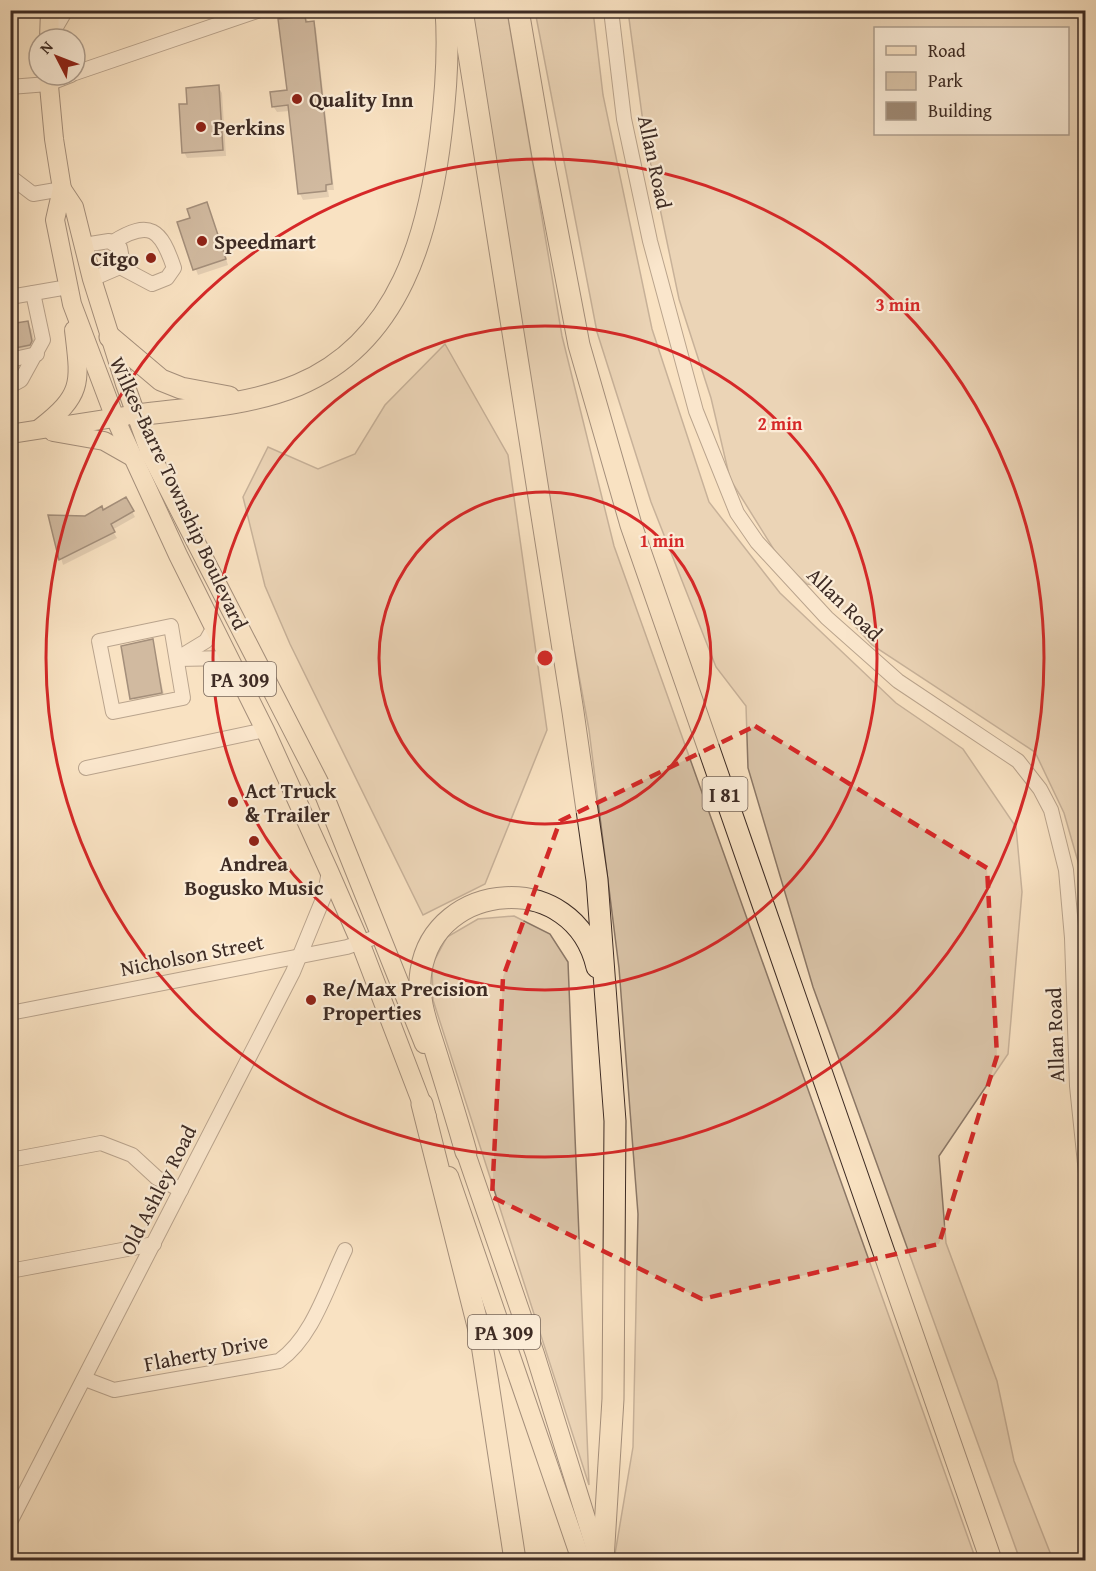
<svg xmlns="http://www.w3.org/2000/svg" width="1096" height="1571" font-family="'Gentium Book Plus',serif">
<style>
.green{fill:#d9c3a7;stroke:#8b7766;stroke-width:1.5;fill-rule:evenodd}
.shadow{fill:#0003}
.building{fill:#9f8a76;stroke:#3d2b24;stroke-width:1.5}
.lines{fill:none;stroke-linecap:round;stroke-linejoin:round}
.minor-casing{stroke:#6c594c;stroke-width:16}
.major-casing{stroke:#3d2b24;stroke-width:20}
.highway-casing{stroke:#3d2b24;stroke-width:23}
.minor{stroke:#fbecd7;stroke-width:14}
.major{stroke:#f9e2c2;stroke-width:18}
.highway{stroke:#f9e2c2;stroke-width:21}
.marked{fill:none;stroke:#d62828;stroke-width:4.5;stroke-dasharray:12 8;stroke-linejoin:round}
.ring{fill:none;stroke:#d62828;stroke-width:3}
.poi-dot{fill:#8f2418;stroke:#fbecd7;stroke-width:2}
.labels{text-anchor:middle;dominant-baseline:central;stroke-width:4.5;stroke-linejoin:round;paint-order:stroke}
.shield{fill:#fbecd7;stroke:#76655a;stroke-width:1.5}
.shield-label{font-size:20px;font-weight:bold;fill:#3d2b24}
.poi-label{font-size:21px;font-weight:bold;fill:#3d2b24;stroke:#fbecd7;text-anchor:start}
.street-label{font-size:21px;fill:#3d2b24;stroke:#fbecd7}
.centre{fill:#d62828;stroke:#fbecd7;stroke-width:3}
.ring-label{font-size:18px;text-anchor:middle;font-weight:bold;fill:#d62828;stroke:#fbecd7;stroke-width:4.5;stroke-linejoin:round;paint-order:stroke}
</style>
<rect width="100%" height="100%" fill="#f9e2c2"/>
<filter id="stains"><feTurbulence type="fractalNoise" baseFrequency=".00333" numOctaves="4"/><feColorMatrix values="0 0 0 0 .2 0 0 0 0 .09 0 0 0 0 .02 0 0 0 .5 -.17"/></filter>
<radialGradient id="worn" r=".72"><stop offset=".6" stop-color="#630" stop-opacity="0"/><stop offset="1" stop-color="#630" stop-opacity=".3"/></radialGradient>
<!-- green -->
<g class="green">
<path d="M470 11H507L562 336 614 546 976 1560H614L633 1447 638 1214 619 968 589 730 539 457Z"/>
<path d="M535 11H593L603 95 652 329 709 502 780 593 896 703 963 749 1016 827 1022 892 1008 1054 939 1156 946 1243 997 1381 1014 1461 1053 1560H1020L813 987 748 768 746 706 716 667 651 502 597 332Z"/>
<path d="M628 11H1085V903L1083 879 1064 813 1035 752 872 645 819 586 807 584 781 561 730 479 711 398 679 299 645 137ZM876 28H1068V134H876Z"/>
<path d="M445 344 508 455 547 730 485 884 423 915 290 644 265 586 243 497 268 447 318 469 355 454 385 405Z"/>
<path d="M514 916 550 934 568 962 589 1485 433 1000 432 965 447 937 478 919Z"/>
</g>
<!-- shadow -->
<g class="shadow">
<path d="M304 17 316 28 334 190H328L329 197 303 200 300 194 290 111 277 112 273 106 288 91Z"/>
<path d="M218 87 222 93 226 156 187 158 184 152Z"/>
<path d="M209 209 228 265 198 275 179 223Z"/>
<path d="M27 322 32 330 36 350 10 358V326Z"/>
<path d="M126 499 135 517 112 530 117 538 63 565 50 516 85 517 103 512Z"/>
<path d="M152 641 165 699 135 705 122 647Z"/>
</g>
<!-- building -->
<g class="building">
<path d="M305 16 306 22 314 21 332 184 326 185V191L298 194 288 105 272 107 270 92 287 90 278 19Z"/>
<path d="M219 85 223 150 182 153 179 104H187L186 88Z"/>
<path d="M207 202 226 259 193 270 177 222 190 218 187 209Z"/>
<path d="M28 321 32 341 30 345 10 349V324Z"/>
<path d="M126 497 134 511 111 524 115 532 59 560 48 515 85 516 102 506 103 510Z"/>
<path d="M153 639 162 693 130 699 121 646Z"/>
</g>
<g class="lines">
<!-- minor casing -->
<g class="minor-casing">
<g id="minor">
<path d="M611 10 624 119 650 241 696 411 737 513 757 542 827 618 898 681 1018 761 1040 789 1051 810 1066 870 1072 938 1077 1086 1086 1173"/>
<path d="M49 39 66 10"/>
<path d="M75 73 260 10"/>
<path d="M10 87 48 84 71 75"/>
<path d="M12 178 33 194 62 189"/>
<path d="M113 242C150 219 161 229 174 268L167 278 152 284 120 267"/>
<path d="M84 245 109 241 120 248 122 259 120 267 92 279"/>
<path d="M10 297 68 287"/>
<path d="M10 360 37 354"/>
<path d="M10 386 21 380 43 340 33 293"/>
<path d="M171 626 183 698 113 712 99 641Z"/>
<path d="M178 658 206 641 214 627"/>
<path d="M177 659 230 658"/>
<path d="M86 768 265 730"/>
<path d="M10 1013 347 947 382 935"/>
<path d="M10 1160 101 1143 132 1155 157 1178 181 1190"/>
<path d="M10 1271 154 1244"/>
<path d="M85 1379 114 1390 279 1361C313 1337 327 1287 345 1250"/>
<path d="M10 1522 293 972 325 894 329 871"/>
</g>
</g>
<!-- major casing -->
<g class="major-casing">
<g id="major">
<path d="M49 39 50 10"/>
<path d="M48 75 54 139 62 189 55 220 72 304 115 418 178 555 265 730 329 871 360 942 427 1117"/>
<path d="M62 189 74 207 92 279 125 384 150 453 319 782 424 1044"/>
<path d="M40 428C84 394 80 382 74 330"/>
<path d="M53 432 104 441 134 458"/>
<path d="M10 434 126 416"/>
<path d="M461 1139 535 1354 599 1560"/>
<path d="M449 1176 581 1560"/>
</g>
</g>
<!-- highway casing -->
<g class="highway-casing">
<g id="highway">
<path d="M462 10 573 712 597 880 615 1121 613 1399 603 1560"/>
<path d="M518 10 544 162 579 345 631 525 991 1560"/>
<path d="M110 337 161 380 181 388 229 397"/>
<path d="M137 415C191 408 247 406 298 385 400 342 429 234 441 133 446 92 449 52 446 10"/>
<path d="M422 1104 481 1338 515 1560"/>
<path d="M466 1152C457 1120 447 1088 437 1056 429 1029 416 1000 421 971 435 880 574 868 597 967"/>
</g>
</g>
<!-- minor -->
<use href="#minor" class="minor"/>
<!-- major -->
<use href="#major" class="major"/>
<!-- highway -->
<use href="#highway" class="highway"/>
</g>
<!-- marked area -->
<path d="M0 0H1096V1571H0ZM755 726 987 868 997 1056 939 1244 702 1299 492 1197 503 977 560 821Z" fill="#f9e2c2" fill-opacity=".55" fill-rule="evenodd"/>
<path class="marked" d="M755 726 987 868 997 1056 939 1244 702 1299 492 1197 503 977 560 821Z"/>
<!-- distance rings -->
<g class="ring">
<circle cx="545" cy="658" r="166"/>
<circle cx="545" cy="658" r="332"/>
<circle cx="545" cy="658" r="499"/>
</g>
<!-- markers -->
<g class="poi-dot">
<circle cx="297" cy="99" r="6"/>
<circle cx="201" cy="127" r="6"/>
<circle cx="202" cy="241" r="6"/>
<circle cx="151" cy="258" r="6"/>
<circle cx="233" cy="802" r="6"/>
<circle cx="254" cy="841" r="6"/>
<circle cx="311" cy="1000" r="6"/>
</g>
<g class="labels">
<!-- shield labels -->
<g class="shield">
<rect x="204" y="662" width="72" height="34" rx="4.5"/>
<rect x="702.5" y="777" width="45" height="34" rx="4.5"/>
<rect x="468" y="1315" width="72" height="34" rx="4.5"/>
</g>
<g class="shield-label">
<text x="240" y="679">PA 309</text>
<text x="725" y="794">I 81</text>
<text x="504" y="1332">PA 309</text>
</g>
<!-- poi labels -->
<g class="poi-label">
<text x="309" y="99">Quality Inn</text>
<text x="213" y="127">Perkins</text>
<text x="214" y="241">Speedmart</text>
<text x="139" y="258" text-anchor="end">Citgo</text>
<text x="245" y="790">Act Truck<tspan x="245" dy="24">&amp; Trailer</tspan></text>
<text x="254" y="863" text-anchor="middle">Andrea<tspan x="254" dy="24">Bogusko Music</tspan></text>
<text x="323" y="988">Re/Max Precision<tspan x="323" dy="24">Properties</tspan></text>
</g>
<!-- street labels -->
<g class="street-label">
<text transform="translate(655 162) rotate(78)">Allan Road</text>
<text transform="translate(179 493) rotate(65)">Wilkes-Barre Township Boulevard</text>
<text transform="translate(845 604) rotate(44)">Allan Road</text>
<text transform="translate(192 955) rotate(-11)">Nicholson Street</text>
<text transform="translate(1055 1035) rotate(-92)">Allan Road</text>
<text transform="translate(158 1190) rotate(-63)">Old Ashley Road</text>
<text transform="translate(206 1352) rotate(-11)">Flaherty Drive</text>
</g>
</g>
<circle cx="545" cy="658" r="9" class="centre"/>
<g class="ring-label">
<text x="898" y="311">3 min</text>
<text x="780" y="430">2 min</text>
<text x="662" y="547">1 min</text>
</g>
<!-- margin -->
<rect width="1096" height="1571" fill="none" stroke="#f9e2c2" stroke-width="36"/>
<rect x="12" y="12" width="1072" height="1547" fill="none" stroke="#3d2b24" stroke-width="3"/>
<rect x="18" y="18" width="1060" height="1535" fill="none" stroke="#3d2b24" stroke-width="1.5"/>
<!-- legend -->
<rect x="874" y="27" width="195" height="108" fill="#fbecd7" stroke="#af9f8f" stroke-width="1.5"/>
<rect x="886" y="46" width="30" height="9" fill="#f9e2c2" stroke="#af9f8f" stroke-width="1.5"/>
<text x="928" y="57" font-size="18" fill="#3d2b24">Road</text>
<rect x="886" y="72" width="30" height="18" fill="#d9c3a7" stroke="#af9f8f" stroke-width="1.5"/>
<text x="928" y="87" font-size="18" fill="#3d2b24">Park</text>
<rect x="886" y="102" width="30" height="18" fill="#9f8a76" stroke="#af9f8f" stroke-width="1.5"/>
<text x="928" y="117" font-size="18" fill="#3d2b24">Building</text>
<!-- north arrow -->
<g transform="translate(57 57) rotate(312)"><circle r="28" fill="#fbecd7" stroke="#af9f8f" stroke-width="1.5"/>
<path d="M0-4.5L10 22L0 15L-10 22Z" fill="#8f2418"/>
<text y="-9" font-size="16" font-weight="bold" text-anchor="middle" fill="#3d2b24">N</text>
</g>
<rect width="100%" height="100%" filter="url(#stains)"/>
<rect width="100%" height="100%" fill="url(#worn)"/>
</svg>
